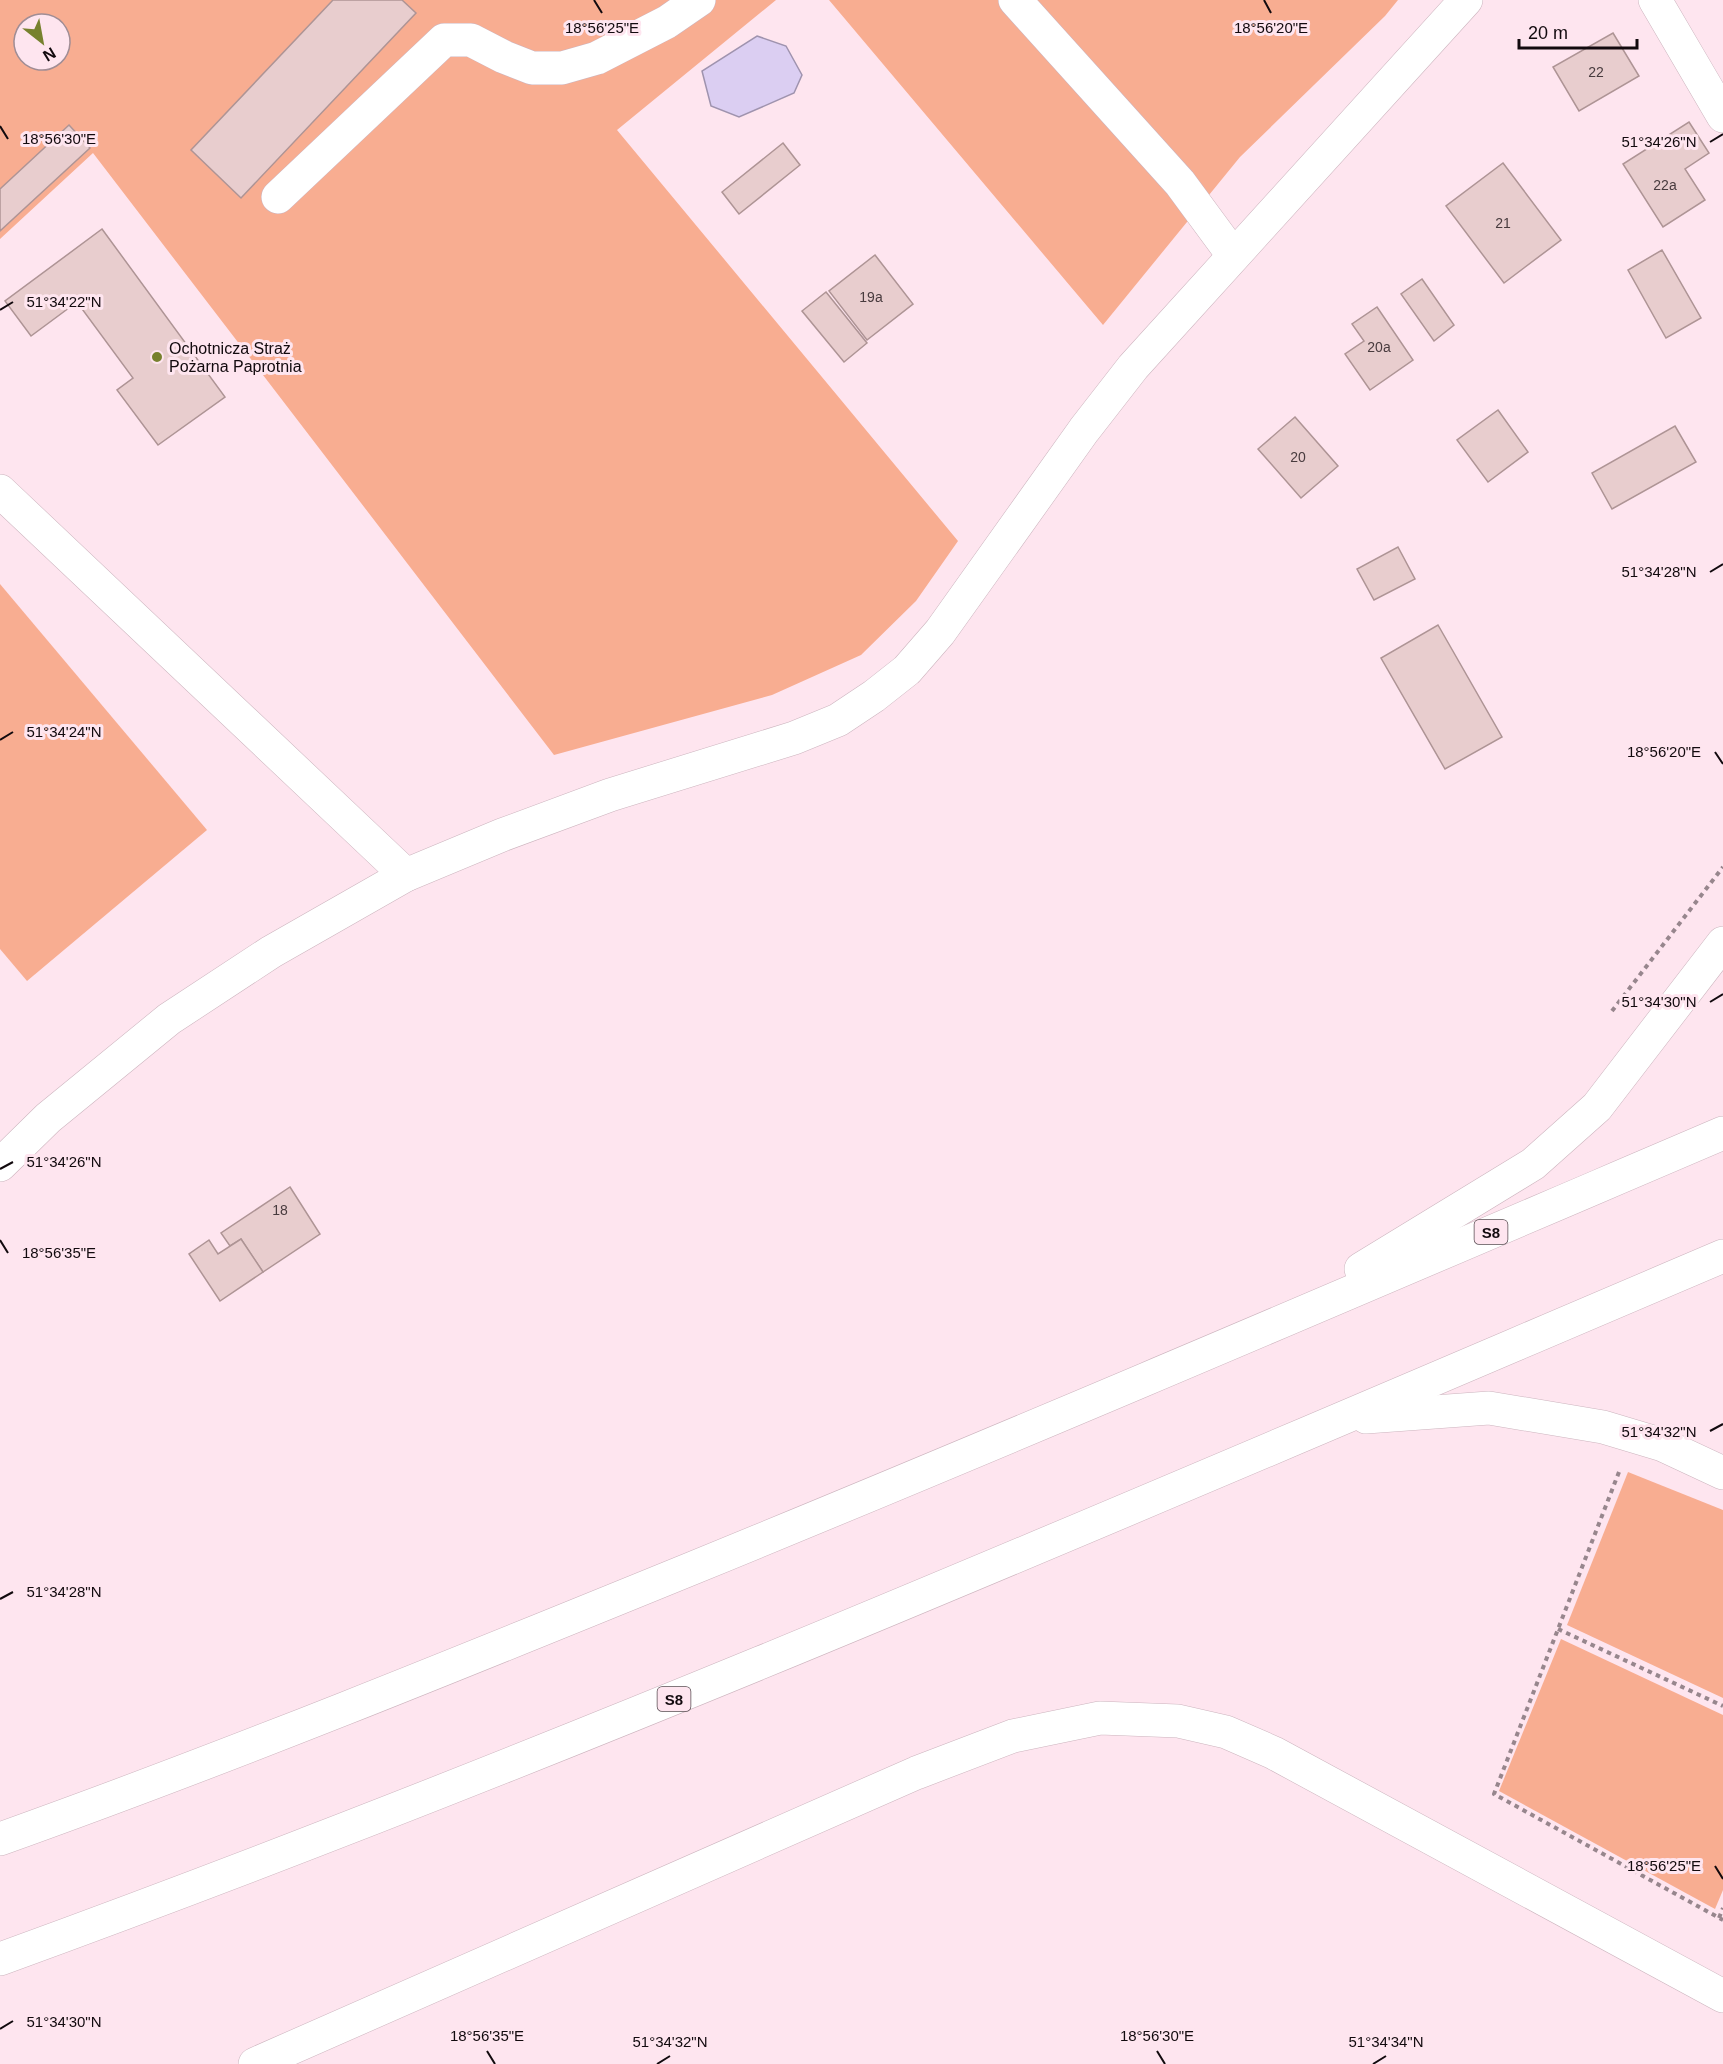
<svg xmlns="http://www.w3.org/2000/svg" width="1723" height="2064" font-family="Helvetica,sans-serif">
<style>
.green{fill:#f8ad91;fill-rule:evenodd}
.water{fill:#dbcef2;stroke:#9f93ae;stroke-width:1.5}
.building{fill:#e8cdce;stroke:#ae9495;stroke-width:1.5}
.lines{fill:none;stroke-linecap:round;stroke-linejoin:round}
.minor-casing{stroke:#ccb4be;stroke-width:34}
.highway-casing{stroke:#ccb4be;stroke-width:34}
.path{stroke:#97868d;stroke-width:4;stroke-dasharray:4.5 4.5;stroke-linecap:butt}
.minor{stroke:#fff;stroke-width:33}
.highway{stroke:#fff;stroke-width:33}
.ticks{fill:none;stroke:#120a0e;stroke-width:2}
.poi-dot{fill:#77812e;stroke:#fee5ef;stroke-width:2}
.labels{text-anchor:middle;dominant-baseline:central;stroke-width:6;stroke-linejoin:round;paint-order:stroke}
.number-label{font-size:14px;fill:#483b3e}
.shield{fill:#fee5ef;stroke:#594c52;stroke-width:1.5}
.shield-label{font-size:15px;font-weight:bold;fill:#120a0e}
.poi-label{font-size:16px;fill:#120a0e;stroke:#fee5ef;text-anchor:start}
.ticks-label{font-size:15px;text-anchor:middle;fill:#120a0e;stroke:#fee5ef;stroke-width:6;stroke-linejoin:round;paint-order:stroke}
</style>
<rect width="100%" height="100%" fill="#fee5ef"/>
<!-- green -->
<g class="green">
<path d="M0 0H776L617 130 958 541 916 601 861 655 772 695 554 755 93 153 0 239ZM24 24H60V60H24Z"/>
<path d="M829 0H1398L1385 16 1240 157 1103 325Z"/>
<path d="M0 584 207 830 27 981 0 949Z"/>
<path d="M1628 1472 1723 1510V1698L1567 1625Z"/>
<path d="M1561 1639 1723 1715V1890L1715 1909 1499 1791Z"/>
</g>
<!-- water -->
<path class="water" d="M757 36 786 46 802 75 794 93 739 117 711 106 702 71Z"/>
<!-- building -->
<g class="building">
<path d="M333 0H402L416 13 241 198 191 150Z"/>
<path d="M1613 33 1639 76 1579 111 1553 67Z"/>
<path d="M1689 122 1709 153 1685 169 1705 200 1663 227 1623 164Z"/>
<path d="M69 125 90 148 0 231V189Z"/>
<path d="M783 143 800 165 739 214 722 192Z"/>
<path d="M1503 163 1561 240 1504 283 1446 206Z"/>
<path d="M102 229 225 397 158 445 117 390 133 378 77 302 31 336 5 301Z"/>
<path d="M1662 250 1701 318 1666 338 1628 270Z"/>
<path d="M875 255 913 304 867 340 829 291Z"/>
<path d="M1422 279 1454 325 1434 341 1401 294Z"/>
<path d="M826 292 867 343 844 362 802 311Z"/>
<path d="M1377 307 1413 360 1370 390 1345 354 1364 341 1352 324Z"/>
<path d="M1498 410 1528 452 1488 482 1457 440Z"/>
<path d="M1295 417 1338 466 1301 498 1258 449Z"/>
<path d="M1675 426 1696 462 1612 509 1592 473Z"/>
<path d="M1398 547 1415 579 1374 600 1357 569Z"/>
<path d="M1438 625 1502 737 1445 769 1381 658Z"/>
<path d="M290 1187 320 1234 263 1272 241 1239 230 1246 221 1233Z"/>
<path d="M241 1239 263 1272 220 1301 189 1254 209 1240 218 1254Z"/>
</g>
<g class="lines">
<!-- minor casing -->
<g class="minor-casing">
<g id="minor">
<path d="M1015 0 1180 183 1233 255"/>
<path d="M1655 0 1723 116"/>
<path d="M278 197 444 40H471L504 57 532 68H562L597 58 667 22 699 0"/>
<path d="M0 491 406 875"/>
<path d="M0 1165 48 1118 169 1019 271 952 406 875 502 835 610 795 794 738 838 720 874 696 907 670 940 632 1084 430 1133 367 1466 0"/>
<path d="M255 2064 916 1773 1013 1736 1100 1718 1178 1721 1226 1732 1274 1753 1723 1996"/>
</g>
</g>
<!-- highway casing -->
<g class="highway-casing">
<g id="highway">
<path d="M1361 1269 1533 1164 1597 1107 1723 943"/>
<path d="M1366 1417 1489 1408 1603 1427 1663 1445 1723 1473"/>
<path d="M0 1839C232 1756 460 1663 688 1570 1035 1428 1379 1280 1723 1133"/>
<path d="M0 1959C583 1747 1152 1499 1723 1256"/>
</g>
</g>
<!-- path -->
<g class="path">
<path d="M1612 1011 1723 867"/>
<path d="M1619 1472 1494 1794 1723 1920"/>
<path d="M1558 1629 1723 1706"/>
<path d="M1719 1918 1723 1908"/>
</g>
<!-- minor -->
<use href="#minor" class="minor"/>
<!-- highway -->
<use href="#highway" class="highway"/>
</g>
<!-- ticks -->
<path class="ticks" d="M594 0 602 13M1264 0 1271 13M0 126 8 139M1710 142 1723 134M0 310 13 302M1710 572 1723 564M0 740 13 732M1715 752 1723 764M1710 1002 1723 994M0 1169 13 1162M0 1240 8 1253M1710 1431 1723 1424M0 1599 13 1592M1715 1866 1723 1879M0 2029 13 2021M487 2051 495 2064M1157 2051 1165 2064M657 2064 670 2056M1373 2064 1386 2056"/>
<!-- markers -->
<circle class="poi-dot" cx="157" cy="357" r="6"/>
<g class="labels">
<!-- number labels -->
<g class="number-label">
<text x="1596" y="72">22</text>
<text x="1665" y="185">22a</text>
<text x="1503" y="223">21</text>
<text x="871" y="297">19a</text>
<text x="1379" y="347">20a</text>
<text x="1298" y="457">20</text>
<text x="280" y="1210">18</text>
</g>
<!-- shield labels -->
<g class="shield">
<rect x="1474.5" y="1220" width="33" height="24" rx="4.5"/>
<rect x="657.5" y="1687" width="33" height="24" rx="4.5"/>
</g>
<g class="shield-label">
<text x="1491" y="1232">S8</text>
<text x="674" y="1699">S8</text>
</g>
<!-- poi labels -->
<g class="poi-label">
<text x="169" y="348">Ochotnicza Straż<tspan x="169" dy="18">Pożarna Paprotnia</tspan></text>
</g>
</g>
<g class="ticks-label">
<text x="602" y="33">18°56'25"E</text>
<text x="1271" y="33">18°56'20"E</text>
<text x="59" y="144">18°56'30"E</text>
<text x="1659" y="147">51°34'26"N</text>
<text x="64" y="307">51°34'22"N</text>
<text x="1659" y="577">51°34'28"N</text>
<text x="64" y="737">51°34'24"N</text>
<text x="1664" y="757">18°56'20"E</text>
<text x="1659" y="1007">51°34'30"N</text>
<text x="64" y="1167">51°34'26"N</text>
<text x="59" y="1258">18°56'35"E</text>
<text x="1659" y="1437">51°34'32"N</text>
<text x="64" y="1597">51°34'28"N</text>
<text x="1664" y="1871">18°56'25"E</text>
<text x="64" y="2027">51°34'30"N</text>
<text x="487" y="2041">18°56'35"E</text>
<text x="1157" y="2041">18°56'30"E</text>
<text x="670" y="2047">51°34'32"N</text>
<text x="1386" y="2047">51°34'34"N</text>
</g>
<!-- north arrow -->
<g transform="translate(42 42) rotate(149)"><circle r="28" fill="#fee5ef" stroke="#a08d95" stroke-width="1.5"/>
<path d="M0-4.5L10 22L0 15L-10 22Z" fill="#77812e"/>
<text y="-9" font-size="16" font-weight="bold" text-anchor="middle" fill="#120a0e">N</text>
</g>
<!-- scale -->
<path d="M1519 39v9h118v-9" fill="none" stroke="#120a0e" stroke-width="3"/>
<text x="1528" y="39" font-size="18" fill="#120a0e" stroke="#fee5ef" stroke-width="4.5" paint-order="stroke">20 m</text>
</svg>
